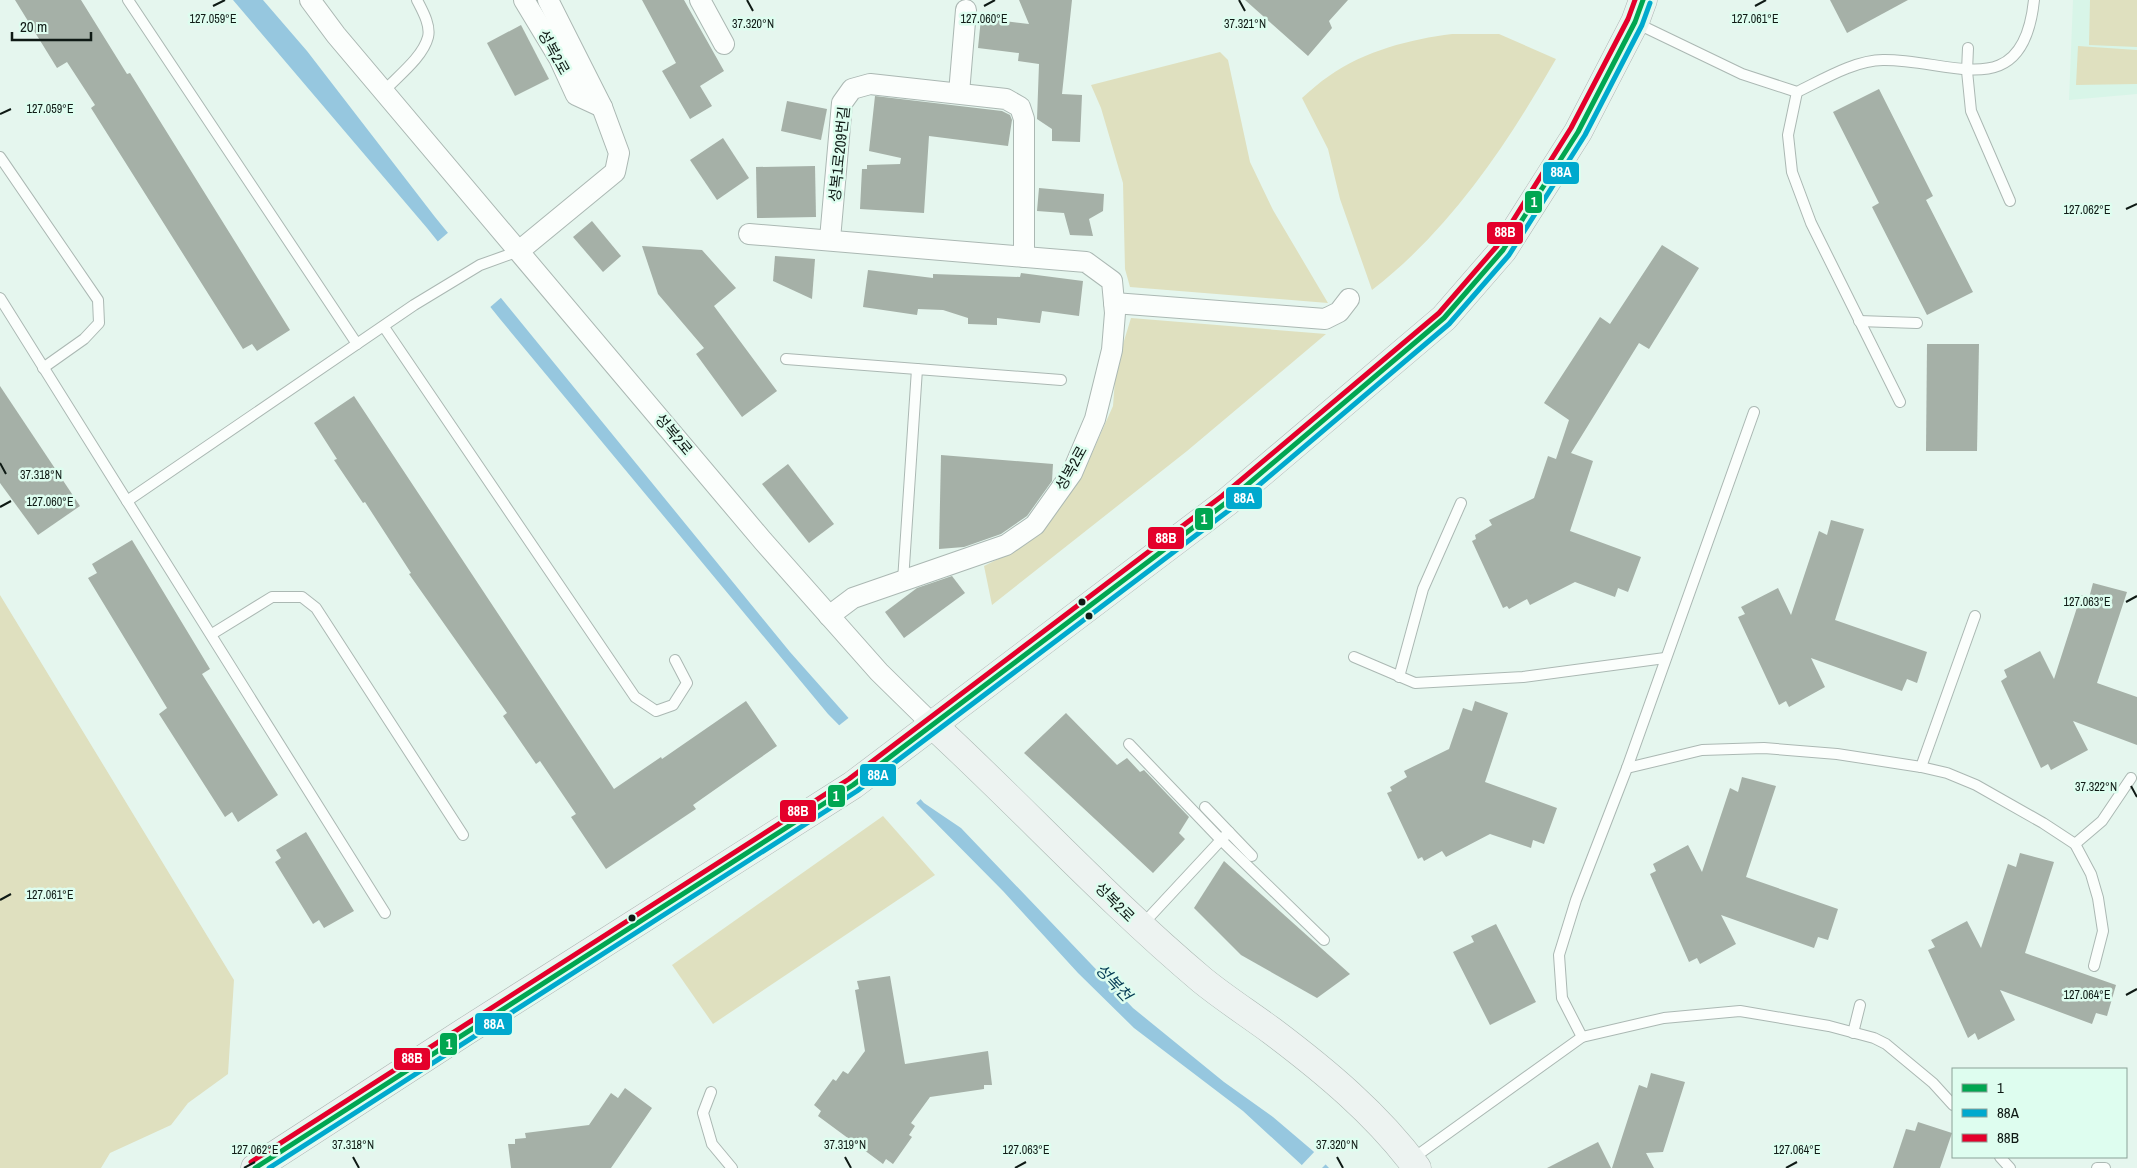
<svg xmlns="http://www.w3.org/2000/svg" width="2137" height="1168" font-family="'Archivo Narrow','Noto Sans KR',sans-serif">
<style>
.built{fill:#d8f5e8}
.green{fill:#dfe0bf}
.water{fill:#96c7df}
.pier{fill:#e5f6ee}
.building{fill:#a5b0a7}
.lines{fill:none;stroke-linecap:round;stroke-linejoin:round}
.lane-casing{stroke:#abb8b3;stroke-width:12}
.street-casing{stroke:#abb8b3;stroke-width:22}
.secondary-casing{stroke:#abb8b3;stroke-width:29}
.lane{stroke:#fbfefc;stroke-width:10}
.street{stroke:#fbfefc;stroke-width:20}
.secondary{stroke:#edf3f1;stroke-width:28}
.bus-1-casing{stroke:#defdef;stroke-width:9}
.bus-2-casing{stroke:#defdef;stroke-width:9}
.bus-3-casing{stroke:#defdef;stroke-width:9}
.bus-1{stroke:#00a651;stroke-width:5}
.bus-2{stroke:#00a9ce;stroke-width:5}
.bus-3{stroke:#e4002b;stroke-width:5}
.ticks{fill:none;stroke:#0f1a15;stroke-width:2}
.bus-dot{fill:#0f1a15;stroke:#defdef;stroke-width:2}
.labels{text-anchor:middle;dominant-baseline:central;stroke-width:5;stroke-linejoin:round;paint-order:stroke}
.street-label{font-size:15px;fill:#0f1a15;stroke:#defdef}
.water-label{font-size:16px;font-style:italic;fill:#043b54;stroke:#defdef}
.ticks-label{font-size:12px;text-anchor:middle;fill:#0f1a15;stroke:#defdef;stroke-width:5;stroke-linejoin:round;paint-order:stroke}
.line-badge{stroke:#defdef;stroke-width:2}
.badge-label{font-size:14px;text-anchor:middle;font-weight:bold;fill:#fff}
</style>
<rect width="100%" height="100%" fill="#e5f6ee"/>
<!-- built -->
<path class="built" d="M2073 0H2137V94L2069 100Z"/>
<!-- green -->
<g class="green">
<path d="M2090 0H2137V47L2089 45Z"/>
<path d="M1452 34H1499L1556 59C1507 144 1451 229 1372 290L1340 199 1328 149 1302 98C1311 90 1320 82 1329 76 1364 51 1411 39 1452 34Z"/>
<path d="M2078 46 2137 50V84L2076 85Z"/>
<path d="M1220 52 1228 60 1250 162 1273 210 1328 303 1130 287 1125 269 1123 183 1101 108 1091 85Z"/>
<path d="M1131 318 1326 334 1187 451 992 605 984 566 1012 552 1038 535 1080 480 1113 406 1116 367Z"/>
<path d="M0 595 234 980 228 1074 188 1103 171 1125 110 1153 101 1168H0Z"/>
<path d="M883 816 935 875 713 1024 672 965Z"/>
</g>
<!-- water -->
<path class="water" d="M233 0H263L307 51 435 217 790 652 924 803 961 828 1133 1008 1224 1082 1273 1117 1313 1151 1329 1168H1305L1243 1111 1134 1028 1078 973 1003 891 828 714 500 319 427 228Z"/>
<!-- pier -->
<g class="pier">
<path d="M450 231 503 296 488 309 436 243Z"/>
<path d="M851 716 923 797 913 806 837 727Z"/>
<path d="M1316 1150 1327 1163 1322 1168H1302L1300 1167Z"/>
</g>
<!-- building -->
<g class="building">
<path d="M15 0H81L127 74 130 73 290 330 257 351 252 344 243 349 91 108 95 105 67 62 57 68Z"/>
<path d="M642 0H684L724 71 700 86 712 106 690 119 662 71 676 63Z"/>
<path d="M1019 0H1072L1062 94 1082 95 1080 142 1052 141V129L1037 119 1039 64 1018 61 1019 53 978 48 981 18 1029 24Z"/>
<path d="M1245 0H1348L1329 21 1332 28 1308 56Z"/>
<path d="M1830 0H1908L1847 33Z"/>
<path d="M521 25 549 79 515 96 487 43Z"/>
<path d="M1879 89 1933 196 1926 200 1973 292 1927 315 1872 207 1879 203 1833 112Z"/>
<path d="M875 96 1002 111 1010 115 1012 120 1008 146 929 136 924 213 860 209 862 169H867V165L900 164 901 158 869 151Z"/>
<path d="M787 101 827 109 821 140 781 131Z"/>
<path d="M723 138 749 178 717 200 690 160Z"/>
<path d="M815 166 816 217 757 218 756 167Z"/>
<path d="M1039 188 1104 194 1103 211 1089 219 1093 236 1070 235 1064 213 1037 211Z"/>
<path d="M592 221 621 256 603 272 573 237Z"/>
<path d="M1662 245 1699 268 1649 349 1639 343 1571 453 1593 461 1570 531 1641 557 1628 592 1618 588 1615 597 1575 582 1530 605 1527 599 1509 609 1507 606 1503 608 1472 541 1476 539 1475 535 1492 525 1489 520 1534 498 1548 456 1556 459 1569 420 1544 403 1600 317 1610 324Z"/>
<path d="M642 246 702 250 736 288 714 306 777 391 742 417 696 354 704 348 658 294Z"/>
<path d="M775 256 815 259 812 299 773 281Z"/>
<path d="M868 270 933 278V274L1020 277 1021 273 1083 281 1079 316 1042 311 1040 323 997 318V325L968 324V318L943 310 918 309 917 315 863 307Z"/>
<path d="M1927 344H1979L1977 451H1926Z"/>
<path d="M0 386 80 506 38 535 0 483Z"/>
<path d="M354 396 614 789 661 757 662 759 746 701 777 746 693 805 696 809 606 869 571 817 576 814 540 761 536 764 503 716 507 713 409 574 411 573 365 502 363 503 334 460 337 459 314 423Z"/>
<path d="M941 455 1053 464 1052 481 1027 516 1001 534 964 547 939 549Z"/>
<path d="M788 464 834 524 809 543 762 484Z"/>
<path d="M1831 520 1864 529 1835 620 1927 652 1917 683 1907 679 1902 691 1811 658 1825 687 1789 707 1786 701 1779 705 1738 617 1745 614 1741 607 1778 588 1791 615 1819 531 1827 535Z"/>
<path d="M132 540 210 669 202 674 278 795 238 822 232 812 225 817 159 714 167 708 88 578 97 573 92 564Z"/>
<path d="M952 576 965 593 904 638 885 612 917 588Z"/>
<path d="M2093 583 2127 592 2097 683 2137 697V745L2073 721 2088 750 2051 770 2048 764 2041 768 2001 681 2007 677 2004 670 2040 651 2054 679 2081 595 2089 598Z"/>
<path d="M1475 701 1508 713 1485 782 1557 808 1544 844 1533 840 1531 848 1490 834 1446 857 1442 851 1424 861 1422 857 1418 859 1387 793 1392 791 1390 787 1407 777 1404 771 1449 749 1463 708 1472 711Z"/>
<path d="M1066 713 1117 765 1127 758 1140 772 1144 770 1189 817 1179 833 1185 839 1153 873 1024 753Z"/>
<path d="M1742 777 1776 786 1746 877 1838 909 1828 940 1818 937 1814 948 1721 915 1736 944 1700 964 1697 958 1689 962 1650 874 1656 871 1653 864 1688 845 1702 872 1730 788 1738 792Z"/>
<path d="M306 832 354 911 324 928 319 920 313 924 275 862 281 858 276 850Z"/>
<path d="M2020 853 2054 862 2025 953 2116 985 2107 1016 2096 1013 2092 1024 2000 990 2015 1020 1978 1040 1975 1033 1968 1038 1928 950 1935 947 1931 940 1967 921 1981 948 2008 864 2016 867Z"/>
<path d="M1224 861 1350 974 1317 998 1241 955 1194 908Z"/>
<path d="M1496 924 1536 1002 1490 1025 1453 952 1474 942 1471 936Z"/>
<path d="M890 976 905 1064 988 1051 992 1085H984V1089L930 1097 911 1123 915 1126 909 1135 912 1137 893 1164 886 1159 883 1164 818 1116 821 1111 814 1105 833 1079 836 1081 843 1071 848 1074 865 1051 855 990 859 989 857 981Z"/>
<path d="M1651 1073 1685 1082 1663 1152 1646 1153 1654 1168H1612L1639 1085 1647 1088Z"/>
<path d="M625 1088 652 1108 611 1168H511L508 1144H515V1139L526 1138 525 1133 589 1125 611 1093 618 1098Z"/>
<path d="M1918 1122 1952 1133 1940 1168H1893L1906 1129 1915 1131Z"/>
<path d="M1598 1142 1611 1168H1547Z"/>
</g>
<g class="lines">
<!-- lane casing -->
<g class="lane-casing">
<g id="lane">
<path d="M128 0 357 344"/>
<path d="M1636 23 1742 74 1797 92C1822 80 1855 60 1883 60 1951 59 2023 106 2034 0"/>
<path d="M1968 48 1967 71 1971 111 2010 201"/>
<path d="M384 91C398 76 423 57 428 37 431 25 422 10 417 0"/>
<path d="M1797 92 1788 135 1792 172 1811 223 1900 402"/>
<path d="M0 157 98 300 99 323 84 339 43 368"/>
<path d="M0 298 127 501"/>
<path d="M1859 321 1917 323"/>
<path d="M384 327 635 697 656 711 673 705 687 683 675 660"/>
<path d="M786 359 917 369"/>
<path d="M903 581 917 369 1061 380"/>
<path d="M212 634 272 597H302L316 608 463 835"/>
<path d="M1354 657 1415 683 1523 677 1665 658"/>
<path d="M1399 677 1423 589 1461 503"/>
<path d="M1129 744 1221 840 1141 926"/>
<path d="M1921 767 1975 616"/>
<path d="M1627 768 1702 750 1764 748 1837 754 1921 767 1947 773 1976 785 2043 823 2075 844 2091 874 2098 898 2103 931 2094 966"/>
<path d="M1205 807 1252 856"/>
<path d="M1229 832 1221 840 1324 940"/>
<path d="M2075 844 2102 821 2131 778"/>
<path d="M385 913 127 501 414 305 480 265 519 251"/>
<path d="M1853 1033 1860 1005"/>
<path d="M1582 1037 1562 998 1559 955 1576 900 1627 768 1754 412"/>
<path d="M711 1092 703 1113 712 1144 732 1168"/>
<path d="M2000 1157 2010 1168"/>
<path d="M1412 1159 1582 1037 1664 1018 1740 1011 1829 1026 1874 1038 1886 1044 1933 1083 1953 1105"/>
<path d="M2097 1168H2105"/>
</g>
</g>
<!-- street casing -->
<g class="street-casing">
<g id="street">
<path d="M310 0 336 35 763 541 879 672 933 725"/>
<path d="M524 0 559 58 576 95 602 107"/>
<path d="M700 0 724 44"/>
<path d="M959 93 966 10"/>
<path d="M749 234 1086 262 1112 281 1115 313 1112 350 1095 419 1072 473 1035 525 1006 545 853 598 829 616"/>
<path d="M830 239 842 103 852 89 870 84 1006 99 1020 107 1024 119V257"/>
<path d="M519 251 615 172 619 153 602 107 548 0"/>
<path d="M1114 303 1325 319 1339 312 1349 299"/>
</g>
</g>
<!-- secondary casing -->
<g class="secondary-casing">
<g id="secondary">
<path d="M933 725C1024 809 1107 900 1202 980 1224 998 1249 1014 1272 1031 1325 1071 1377 1114 1417 1168"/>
<path d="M255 1168 466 1031 853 785 1227 502 1444 318 1503 250 1578 132 1635 22 1643 0"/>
</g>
</g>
<!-- lane -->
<use href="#lane" class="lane"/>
<!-- street -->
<use href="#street" class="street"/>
<!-- secondary -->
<use href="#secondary" class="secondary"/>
<!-- bus-1 casing -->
<g class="bus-1-casing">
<path id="bus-1" d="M255 1168 853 785 1227 502 1444 318 1503 250 1578 132 1635 22 1643 0"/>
</g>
<!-- bus-2 casing -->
<g class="bus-2-casing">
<path id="bus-2" d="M269 1168 857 791 1232 508 1449 324 1509 255 1585 135 1642 25 1650 3"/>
</g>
<!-- bus-3 casing -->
<g class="bus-3-casing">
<path id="bus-3" d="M251 1162 849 779 1222 496 1439 313 1497 246 1571 128 1628 19 1635 0"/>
</g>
<!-- bus-1 -->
<use href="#bus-1" class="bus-1"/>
<!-- bus-2 -->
<use href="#bus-2" class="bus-2"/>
<!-- bus-3 -->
<use href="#bus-3" class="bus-3"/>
</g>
<!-- ticks -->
<path class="ticks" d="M747 0 753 11M1239 0 1245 11M213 6 225 0M984 6 995 0M1755 6 1766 0M0 114 11 109M2126 209 2137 204M0 463 6 474M0 507 11 501M2126 602 2137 596M2131 786 2137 797M0 900 11 894M2126 995 2137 989M353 1157 359 1168M845 1157 851 1168M1337 1157 1343 1168M244 1168 255 1162M1015 1168 1026 1162M1786 1168 1797 1162"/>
<!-- markers -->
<g class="bus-dot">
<circle cx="1082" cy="602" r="4.5"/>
<circle cx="1089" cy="616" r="4.5"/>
<circle cx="632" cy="918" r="4.5"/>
</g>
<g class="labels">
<!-- street labels -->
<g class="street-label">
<text transform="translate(554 52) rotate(61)">성복2로</text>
<text transform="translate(839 154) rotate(-84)">성복1로209번길</text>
<text transform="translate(674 434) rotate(50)">성복2로</text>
<text transform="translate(1071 468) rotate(-61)">성복2로</text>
<text transform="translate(1115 902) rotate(45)">성복2로</text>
</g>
<!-- water labels -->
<g class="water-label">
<text transform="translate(1114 982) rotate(47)">성복천</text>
</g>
</g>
<g class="ticks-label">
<text x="213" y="23">127.059°E</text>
<text x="984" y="23">127.060°E</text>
<text x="1755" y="23">127.061°E</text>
<text x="753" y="28">37.320°N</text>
<text x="1245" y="28">37.321°N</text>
<text x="50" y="113">127.059°E</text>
<text x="2087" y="214">127.062°E</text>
<text x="41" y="479">37.318°N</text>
<text x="50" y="506">127.060°E</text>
<text x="2087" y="606">127.063°E</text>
<text x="2096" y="791">37.322°N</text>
<text x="50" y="899">127.061°E</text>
<text x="2087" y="999">127.064°E</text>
<text x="353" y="1149">37.318°N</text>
<text x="845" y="1149">37.319°N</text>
<text x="1337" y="1149">37.320°N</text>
<text x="255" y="1154">127.062°E</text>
<text x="1026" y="1154">127.063°E</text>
<text x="1797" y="1154">127.064°E</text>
</g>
<g class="line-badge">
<rect x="1542" y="161" width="38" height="24" rx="5" fill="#00a9ce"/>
<rect x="1524" y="190" width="19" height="24" rx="5" fill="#00a651"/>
<rect x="1486" y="221" width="38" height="24" rx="5" fill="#e4002b"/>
<rect x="1225" y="486" width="38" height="24" rx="5" fill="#00a9ce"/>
<rect x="1194" y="507" width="20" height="24" rx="5" fill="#00a651"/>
<rect x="1147" y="526" width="38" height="24" rx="5" fill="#e4002b"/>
<rect x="859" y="763" width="38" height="24" rx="5" fill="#00a9ce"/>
<rect x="827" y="784" width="19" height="24" rx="5" fill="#00a651"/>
<rect x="779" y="799" width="38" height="24" rx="5" fill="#e4002b"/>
<rect x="474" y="1012" width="39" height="24" rx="5" fill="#00a9ce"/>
<rect x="439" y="1032" width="19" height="24" rx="5" fill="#00a651"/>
<rect x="393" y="1047" width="38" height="24" rx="5" fill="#e4002b"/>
</g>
<g class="badge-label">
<text x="1561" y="177">88A</text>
<text x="1534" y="207">1</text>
<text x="1505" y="237">88B</text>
<text x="1244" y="503">88A</text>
<text x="1204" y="524">1</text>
<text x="1166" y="543">88B</text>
<text x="878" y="780">88A</text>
<text x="836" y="801">1</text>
<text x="798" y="816">88B</text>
<text x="494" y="1029">88A</text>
<text x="449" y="1049">1</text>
<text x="412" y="1063">88B</text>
</g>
<!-- legend -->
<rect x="1952" y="1068" width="175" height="90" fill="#defdef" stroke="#8ba298"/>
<rect x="1962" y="1084" width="25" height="8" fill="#00a651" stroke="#8ba298"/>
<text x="1997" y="1093" font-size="15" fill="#0f1a15">1</text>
<rect x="1962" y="1109" width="25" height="8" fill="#00a9ce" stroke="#8ba298"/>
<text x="1997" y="1118" font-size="15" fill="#0f1a15">88A</text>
<rect x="1962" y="1134" width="25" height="8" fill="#e4002b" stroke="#8ba298"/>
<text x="1997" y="1143" font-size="15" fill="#0f1a15">88B</text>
<!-- scale -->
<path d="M12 32v8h79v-8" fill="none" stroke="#0f1a15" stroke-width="2.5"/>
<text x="20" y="32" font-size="15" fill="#0f1a15" stroke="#defdef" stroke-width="4" paint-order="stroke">20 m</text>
</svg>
